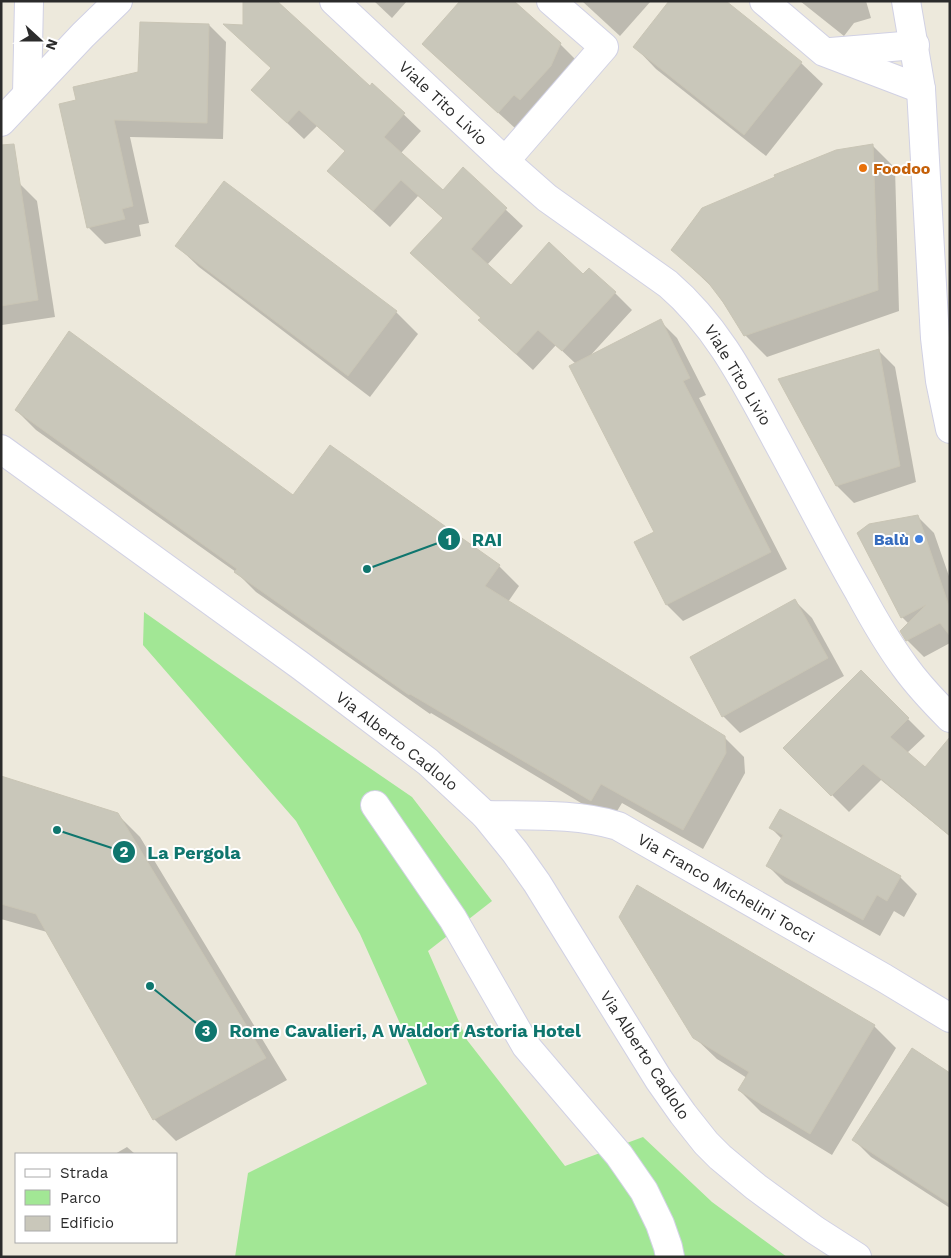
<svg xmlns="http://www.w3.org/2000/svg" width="951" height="1258" font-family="'Work Sans',sans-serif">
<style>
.green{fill:#a2e795}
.shadow{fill:#0003}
.building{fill:#c9c7ba;stroke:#c9c5b5}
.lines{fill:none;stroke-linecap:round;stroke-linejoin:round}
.street-casing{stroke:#d1d1e4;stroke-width:30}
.secondary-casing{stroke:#d1d1e4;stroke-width:30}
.street{stroke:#fff;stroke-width:28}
.secondary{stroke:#fff;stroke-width:28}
.food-dot{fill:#e8710a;stroke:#fff;stroke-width:2}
.shop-dot{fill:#3f7fe0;stroke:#fff;stroke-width:2}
.labels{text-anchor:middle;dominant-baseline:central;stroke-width:4;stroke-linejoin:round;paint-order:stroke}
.street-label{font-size:16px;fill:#2b2b2b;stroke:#fff}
.food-label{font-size:16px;font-weight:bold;fill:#c56008;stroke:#fff;text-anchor:start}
.shop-label{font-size:16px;font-weight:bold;fill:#366cbe;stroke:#fff;text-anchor:end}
.leader{fill:none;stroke:#0f766e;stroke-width:2}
.callout-dot{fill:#0f766e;stroke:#fff;stroke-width:2}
.mark-label{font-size:15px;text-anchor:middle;font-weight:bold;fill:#fff}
.callout-label{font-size:18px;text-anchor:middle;font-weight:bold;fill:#0f766e;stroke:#fff;stroke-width:4;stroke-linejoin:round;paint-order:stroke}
</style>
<rect width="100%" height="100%" fill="#ede9dc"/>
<!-- green -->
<path class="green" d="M144 612 212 660 412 797 492 901 428 951 467 1040 565 1166 643 1137 712 1202 787 1257H235L248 1173 427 1084 360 934 296 821 143 645Z"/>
<!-- shadow -->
<g class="shadow">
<path d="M374 1H407L392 18Z"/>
<path d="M582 1H651L620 36Z"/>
<path d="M800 1H866L871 18 854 23 844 36Z"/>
<path d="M209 25 226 42 223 139 130 137 149 223 139 225 141 236 105 244 88 227 77 101 139 72Z"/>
<path d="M560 44 577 61 516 129 440 60Z"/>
<path d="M635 47 801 63 823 84 766 156 656 69Z"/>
<path d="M373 85 421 131 401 153 443 191 463 169 523 226 487 265 511 286 583 275 615 293 632 310 589 357 660 321 677 338 706 395 699 398 787 569 683 621 667 605 655 533 576 364 556 345 533 370 497 337 482 318 444 219 418 196 390 227 346 187V152L317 126 304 139 252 90 370 88Z"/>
<path d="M873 146 895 168 899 311 767 357 745 335 714 289 673 250Z"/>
<path d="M20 184 37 201 55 317 2 325 1 187Z"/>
<path d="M177 246 396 312 418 334 370 397 199 267Z"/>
<path d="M878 350 895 367 916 482 854 503 837 486 780 379Z"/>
<path d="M16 410 293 496 499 566 519 586 508 602 724 737 744 757 745 773 703 849 622 803 611 821 431 713 430 714 256 592 236 572 36 430Z"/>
<path d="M917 516 934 533 950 579V643L924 657 907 640 909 624 902 617Z"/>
<path d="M795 601 812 618 844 676 740 733 723 716Z"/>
<path d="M861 672 925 736 907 753 925 768 950 758V836L881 780 849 812 785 748Z"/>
<path d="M1 777 117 814 140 837 287 1080 176 1141 154 1119 47 932 1 919Z"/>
<path d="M771 828 900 877 917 894 904 917 894 911 880 936 785 883 768 866 782 839Z"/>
<path d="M638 887 874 1026 896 1048 832 1155 761 1112 739 1090 747 1078 717 1059 694 1037Z"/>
<path d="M950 1075V1208L871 1157 854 1140Z"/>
<path d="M127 1147 135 1154H115Z"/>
</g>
<!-- building -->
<g class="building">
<path d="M243 1H277L370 86 372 83 405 113 384 137 443 190 463 167 507 208 471 249 511 285 549 242 583 274 589 268 616 292 562 351 538 330 516 354 478 320 481 318 410 253 443 218 401 180 373 211 327 171 345 151 299 110 287 123 251 90 271 68 223 24 243 25Z"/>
<path d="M460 1H514L561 43 551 66 520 100 514 95 498 113 422 44Z"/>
<path d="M669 1H726L802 62 744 135 633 47Z"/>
<path d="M140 22 209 24 207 123 114 120 133 206 122 209 125 219 87 228 59 104 76 100 73 87 138 72Z"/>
<path d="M14 144 38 300 1 306V145Z"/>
<path d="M873 144 878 290 744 336 723 302 707 281 671 250 702 208 775 177 774 175 836 150Z"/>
<path d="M224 181 397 311 348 376 175 246Z"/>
<path d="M661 319 690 378 683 381 771 552 666 605 634 542 654 532 569 366Z"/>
<path d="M69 331 293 495 330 445 500 565 485 586 725 736 726 753 683 830 601 784 591 801 410 694 409 695 234 572 237 569 15 410Z"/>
<path d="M879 349 900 466 836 486 778 379Z"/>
<path d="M918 515 950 609V636L940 623 906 641 900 631 926 605 901 618 857 533 869 524Z"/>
<path d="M795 599 828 658 722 717 690 657Z"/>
<path d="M861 670 909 718 890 737 925 767 950 737V836L863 764 831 796 783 748Z"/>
<path d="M1 776 118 813 266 1058 153 1120 36 914 1 904Z"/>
<path d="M780 809 901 876 887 901 877 895 863 920 766 866 783 835 769 828Z"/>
<path d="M637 885 875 1025 810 1134 738 1090 749 1072 693 1038 619 917Z"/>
<path d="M912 1048 950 1073V1204L852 1140Z"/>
</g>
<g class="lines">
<!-- street casing -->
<g class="street-casing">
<g id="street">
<path d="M334 1 505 161 547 198 668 284C718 327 745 382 776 439 804 490 830 542 859 592 873 618 888 644 905 667 918 685 934 702 950 718"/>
<path d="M764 1 824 52 921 89"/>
<path d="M831 52 915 45"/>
<path d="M27 94 29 1"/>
<path d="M1 122 83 35 118 1"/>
<path d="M505 161 604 47 551 1"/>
<path d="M1 449 301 666 428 762 485 815 515 852 537 883 659 1080 683 1114 706 1143 720 1157 756 1187 815 1230 857 1257"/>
<path d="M375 805 453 919 526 1046 619 1155 644 1191 660 1224 668 1247 670 1257"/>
<path d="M485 815C529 816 576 813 618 826L884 978 950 1018"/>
</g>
</g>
<!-- secondary casing -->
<g class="secondary-casing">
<path id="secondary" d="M906 1 921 89 935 338 940 381 950 429"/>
</g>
<!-- street -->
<use href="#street" class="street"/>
<!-- secondary -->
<use href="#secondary" class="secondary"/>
</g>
<!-- markers -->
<circle class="food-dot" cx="863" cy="168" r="5"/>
<circle class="shop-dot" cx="919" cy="539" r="5"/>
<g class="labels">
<!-- street labels -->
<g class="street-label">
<text transform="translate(443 103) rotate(43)">Viale Tito Livio</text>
<text transform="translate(738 375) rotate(59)">Viale Tito Livio</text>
<text transform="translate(397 741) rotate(38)">Via Alberto Cadlolo</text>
<text transform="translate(726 888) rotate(30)">Via Franco Michelini Tocci</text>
<text transform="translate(645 1055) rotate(57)">Via Alberto Cadlolo</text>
</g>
<!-- food labels -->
<g class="food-label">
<text x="873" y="168">Foodoo</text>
</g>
<!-- shop labels -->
<g class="shop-label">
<text x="909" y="539">Balù</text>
</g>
</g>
<!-- callouts -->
<path class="leader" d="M367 569L449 539M57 830L124 852M150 986L206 1031"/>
<g class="callout-dot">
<circle cx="367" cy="569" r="5"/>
<circle cx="57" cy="830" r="5"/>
<circle cx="150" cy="986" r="5"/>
<circle cx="449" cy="539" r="12"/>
<circle cx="124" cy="852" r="12"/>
<circle cx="206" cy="1031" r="12"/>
</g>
<g class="mark-label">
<text x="449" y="545">1</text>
<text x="124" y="857">2</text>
<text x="206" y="1036">3</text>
</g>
<g class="callout-label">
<text x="487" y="546">RAI</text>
<text x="194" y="859">La Pergola</text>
<text x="405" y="1037">Rome Cavalieri, A Waldorf Astoria Hotel</text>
</g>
<!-- border -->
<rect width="951" height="1258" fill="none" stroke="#2b2b2b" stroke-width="5"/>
<!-- legend -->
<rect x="15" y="1153" width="162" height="90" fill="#ffffff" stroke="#aaaaaa"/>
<rect x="25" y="1169" width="25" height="8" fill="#ffffff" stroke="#aaaaaa"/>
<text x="60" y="1178" font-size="15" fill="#2b2b2b">Strada</text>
<rect x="25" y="1190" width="25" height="15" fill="#a2e795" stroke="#aaaaaa"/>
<text x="60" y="1203" font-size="15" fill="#2b2b2b">Parco</text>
<rect x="25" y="1216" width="25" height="15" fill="#c9c7ba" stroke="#aaaaaa"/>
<text x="60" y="1228" font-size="15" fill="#2b2b2b">Edificio</text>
<!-- north arrow -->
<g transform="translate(40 40) rotate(111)" stroke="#ffffff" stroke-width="4" paint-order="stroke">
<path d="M0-4L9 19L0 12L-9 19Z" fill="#2b2b2b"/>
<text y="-8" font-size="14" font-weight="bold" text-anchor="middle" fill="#2b2b2b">N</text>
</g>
</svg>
